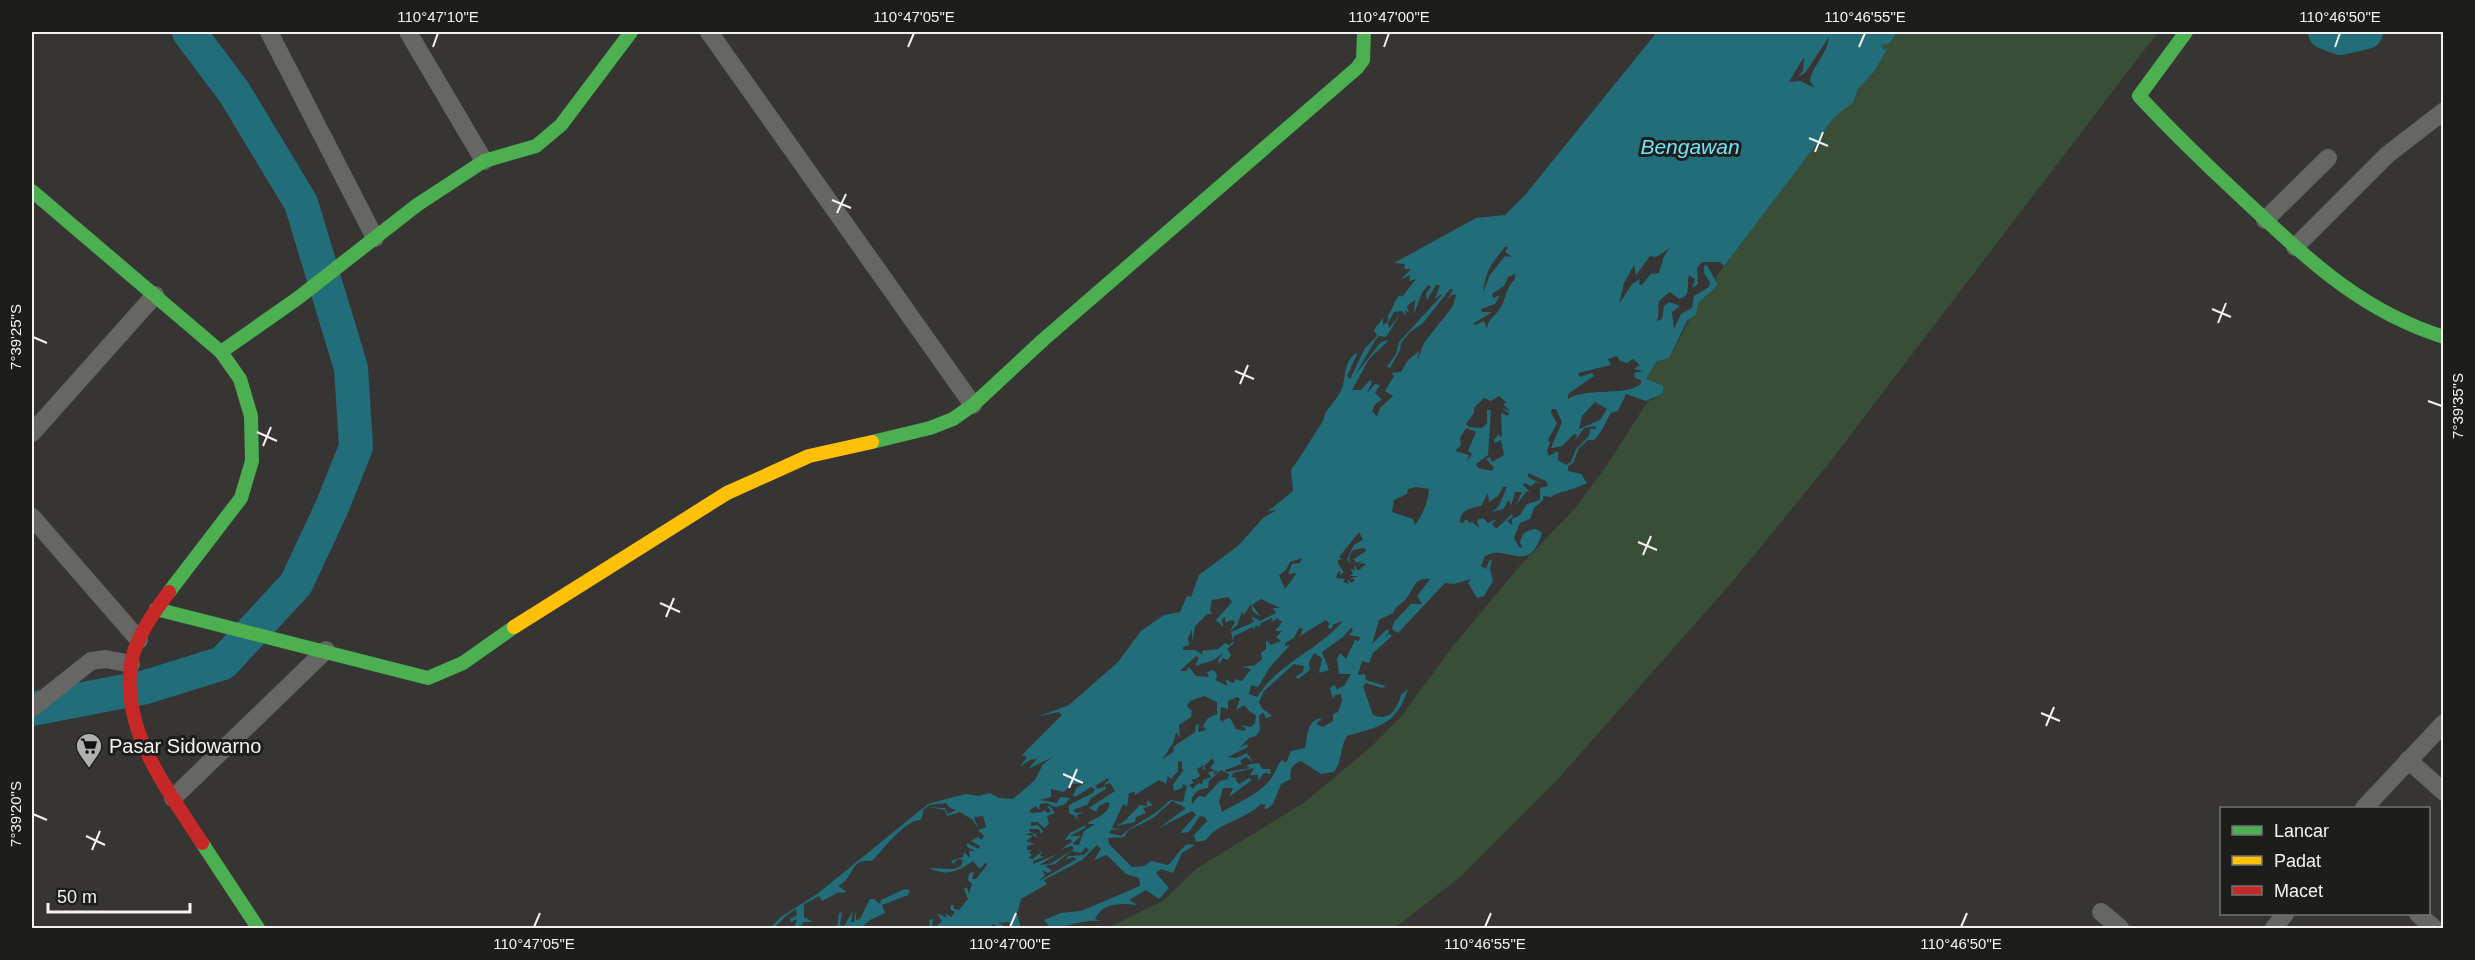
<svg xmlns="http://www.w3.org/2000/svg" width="2475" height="960" font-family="Arial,sans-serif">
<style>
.green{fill:#394e36}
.water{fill:#216d79;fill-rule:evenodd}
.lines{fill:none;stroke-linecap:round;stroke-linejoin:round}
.river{stroke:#216d79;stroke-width:34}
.street{stroke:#666665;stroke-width:18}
.fast{stroke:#4caf50;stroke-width:14}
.slow{stroke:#ffc107;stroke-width:14}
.jam{stroke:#c62828;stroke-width:14}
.ticks{fill:none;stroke:#f4f3f1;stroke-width:2}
.labels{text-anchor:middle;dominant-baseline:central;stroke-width:6;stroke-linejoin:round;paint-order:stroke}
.poi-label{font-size:20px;fill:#f4f3f1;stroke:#1d1d1b;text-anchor:start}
.water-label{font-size:21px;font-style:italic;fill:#70e4fa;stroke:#1d1d1b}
.neatline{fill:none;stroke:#f4f3f1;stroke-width:2}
.ticks-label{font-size:15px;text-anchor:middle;fill:#f4f3f1}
</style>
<rect width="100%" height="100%" fill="#363533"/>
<!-- green -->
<path class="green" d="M1897 32H2158L1826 467 1733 581 1557 780 1460 877 1395 928H1107L1163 901 1196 869 1305 802 1372 746 1400 718 1453 646 1519 567 1576 507 1607 465 1648 401 1655 399 1646 379 1657 361 1673 351 1702 296 1717 286 1716 277 1770 201 1821 138C1827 124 1838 109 1853 103L1858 89 1874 72 1887 50H1884L1880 45 1889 44Z"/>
<!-- water -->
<g class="water">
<path d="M1657 32H1897L1889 44 1881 45 1884 50 1888 48 1874 72 1858 89 1853 103C1839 112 1828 121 1821 138L1724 266 1720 262H1702L1697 268 1698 284 1692 288 1695 279 1689 275C1686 285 1692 296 1679 299L1670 292C1651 305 1662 305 1657 321L1662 319 1664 306 1669 302 1680 306 1672 312 1674 329 1681 314 1692 308 1694 296 1709 287 1710 282 1704 273V266L1707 265 1718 285 1698 303 1696 314 1687 321 1669 358 1657 361 1646 379 1663 386V393L1646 401 1626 394 1618 411 1611 413C1605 422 1603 431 1594 440H1588L1579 448 1573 463 1568 466V471L1581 474 1587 483C1577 489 1557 492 1551 497L1543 496V500L1534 508 1530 519 1520 523 1514 538 1519 547 1523 548 1520 543C1522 533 1526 530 1536 529L1542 533C1529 577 1507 543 1485 556L1481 566 1486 569 1489 561 1492 559 1490 569 1493 581 1484 596 1477 598 1468 583 1471 579 1454 584 1445 583 1398 633 1392 629 1394 622 1411 604H1422L1417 596 1430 579C1414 577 1414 589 1406 599 1401 605 1396 605 1393 613L1379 620 1372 644 1387 629 1389 632 1384 638 1389 634 1392 636 1373 653 1369 663 1362 661 1358 675 1365 674 1366 680 1386 686 1382 688 1366 683 1363 686 1373 715C1390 722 1397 709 1401 695L1408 689C1396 725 1381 726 1347 736 1339 749 1343 760 1334 772L1321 774 1301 761C1292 765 1289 769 1291 779L1281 784 1273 804 1267 809 1264 808 1266 805 1261 804C1245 820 1217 823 1206 840L1196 842 1194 835 1207 821 1205 817 1200 816 1189 832 1180 833 1196 815 1192 811 1159 828 1186 808 1172 801 1153 818 1129 830 1124 837 1108 838 1109 844 1132 867 1144 866 1151 861 1168 865C1176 858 1179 849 1188 844L1195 845 1182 853 1173 873 1161 869 1156 873 1169 888 1159 899 1146 890 1129 900 1137 905C1121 903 1103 902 1095 919L1100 921C1078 919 1065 930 1049 926L1044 920 1061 913 1081 911 1140 886 1139 878 1126 874 1107 855 1094 860 1101 849 1097 845 1082 860 1044 880 1047 884 1021 899 1017 914 1021 928H1011L1009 922 998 923 1003 925 1001 928 993 924 990 928H930L929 920 933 919 932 927 935 928 942 921 937 913 947 918 945 913 951 917 955 912 950 909 951 905H954V909L959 910 968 899 964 889 967 887 969 894 972 884 968 880 969 874 974 871 972 879H976L987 865 986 862 981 868 978 867 973 861C958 871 947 877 929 868L954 869 961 866 963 860 958 859 953 864 951 861 963 857 964 852 970 858 969 851H975L967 847V843L979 849 980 846 971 841 978 837 982 840 984 836 978 830 986 827 983 816 974 817 978 828 973 820 960 812 947 816 945 810 928 807 945 808 948 814 956 810 950 808 946 803 930 805 924 809 921 820C905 819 882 851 872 861 848 859 856 877 838 886L847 892 837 893 822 901 819 896 804 904V917L813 922H804L798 928H794L797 919 791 922 790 919 797 915 796 909 787 915 774 928H770L781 917 817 894 928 804 965 794 979 796 990 793 999 798 1013 799 1035 780 1043 764 1053 757 1028 769 1037 759 1030 760 1020 767 1027 757 1022 755 1062 715 1058 712 1037 717 1069 705 1118 662 1141 631 1164 615 1180 612 1187 596 1191 597 1199 575 1239 545 1263 518 1277 510 1268 511 1293 491 1291 470C1302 455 1311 439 1321 424 1324 421 1324 415 1326 412 1331 405 1339 396 1342 388 1347 374 1343 361 1358 352L1347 376 1350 379 1365 348 1377 336 1374 330 1383 318V325L1388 322V315C1394 308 1393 301 1400 295L1402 297 1416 279 1409 281 1410 275 1400 280 1411 269H1404L1405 264 1394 263 1476 218 1505 215 1525 195ZM1829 37C1827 55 1812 66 1810 81L1815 88 1800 81 1789 82 1804 57 1803 71 1797 77 1805 73ZM1505 247H1508L1505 252 1512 257 1505 256 1490 275 1483 292C1487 268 1490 266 1505 247ZM1670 248 1664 256 1659 273 1651 274 1656 267 1642 285 1639 284 1640 279 1632 284 1619 304 1624 283 1634 265 1636 275 1650 256 1656 257ZM1515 274V279C1504 290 1506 301 1499 310 1493 318 1488 319 1487 329L1484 321 1476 325 1473 324 1492 312H1482L1481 309 1495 304 1500 295 1493 298 1492 294 1504 286 1508 277ZM1428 285 1431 287 1426 293 1427 300 1436 285H1440L1435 299 1441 294V296L1399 342 1396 354 1387 367 1390 368 1400 350 1401 343 1410 332 1423 323 1450 289H1453L1448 299 1453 294 1456 295 1453 306 1424 343 1417 361 1419 351 1408 360 1401 372 1391 373 1394 376 1385 391 1393 396 1380 408 1377 417 1372 411 1375 404 1382 400 1375 393 1380 385 1375 384 1367 393 1372 382 1370 380 1361 390H1352L1369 359 1389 340 1381 342 1355 375 1376 339 1379 336 1386 337 1400 315 1389 328 1388 323 1394 312 1402 311 1406 316 1405 310 1409 313 1407 306 1415 300 1414 314 1422 293ZM1617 356 1620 361 1627 363 1633 359 1640 365 1634 369 1643 371 1634 373 1635 378 1641 380V384C1624 397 1585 387 1568 399V394L1594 376 1592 373 1580 377 1578 373 1611 365 1608 359ZM1499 396 1507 403 1503 404 1510 411 1501 408 1509 413 1508 416 1501 413 1502 436 1500 437 1499 434 1494 440 1495 443 1501 440 1504 455 1492 462 1490 457 1486 459 1494 468 1492 471 1478 468 1476 464 1488 455 1491 410H1487V423L1482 428 1469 427 1466 424 1474 413V408L1484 398 1491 401ZM1595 402 1607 409 1600 420 1579 429 1582 416ZM1552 409H1556L1562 422 1551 448 1562 446 1574 434 1577 435 1575 441 1584 428 1596 426V429H1590L1589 436 1576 449 1571 462 1566 465 1558 460V451L1549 456 1547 451 1550 443 1548 440 1557 423 1551 413ZM1466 428 1476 432 1468 451 1472 454 1467 462 1469 455 1455 451 1461 445 1460 438ZM1528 473 1546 481 1548 486 1540 488V500L1527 504 1520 515 1512 519V525L1507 521 1513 517 1512 514 1496 529 1492 524 1497 519 1488 523 1483 518 1477 520 1479 528 1471 521V524L1466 519 1463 523 1460 522C1460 510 1471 508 1481 506L1488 493 1489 502 1498 496 1503 487H1507L1499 506 1492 512 1503 509 1509 500 1511 506 1515 492H1522L1516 505 1527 491 1530 492 1523 485 1524 483 1531 486 1536 482 1542 484 1528 477ZM1416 487 1429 489C1428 502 1423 514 1415 525L1413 519 1392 512 1394 500 1407 494 1408 489ZM1359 532 1363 540 1354 545 1347 559 1350 564 1349 557 1353 550 1364 548 1366 551 1354 559 1356 563 1362 561 1358 565 1363 563 1366 564 1358 571 1354 564 1355 571 1350 568 1353 573 1350 576H1359L1349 579H1355L1352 583 1347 579 1349 584 1343 582 1345 579 1336 578 1338 572 1340 571V575L1344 572 1338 564V560L1342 559 1339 557ZM1302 558 1300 563 1292 564 1288 574 1297 573 1285 589 1279 575 1286 570 1290 562ZM1228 597 1232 602 1216 620 1223 627 1222 619 1225 617V622L1233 620 1235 622 1230 631 1237 625 1242 612 1244 615 1251 604 1253 612 1260 616 1252 605 1261 599 1280 608H1273L1276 613 1260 621 1251 616 1254 622 1231 632 1233 641 1230 645 1225 643 1218 649 1202 651 1203 655 1195 650H1183V647L1189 645 1188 638 1192 629V643L1195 626 1207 614H1212L1210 610 1212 600ZM1272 618 1273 622 1277 618 1282 622 1275 631H1282L1276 637 1281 641 1271 645 1259 633 1266 640V649L1261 653 1262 659 1255 665 1242 667 1251 669 1242 681 1234 679 1235 682 1232 683 1226 679 1227 686 1216 680 1217 674 1213 670 1207 672 1209 677 1196 676 1189 667 1186 671H1180L1196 656 1199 658 1195 666 1214 660 1223 653 1218 660 1219 664 1223 658 1228 660 1231 655 1227 649 1233 644 1234 636 1253 627 1254 630 1256 625 1259 627 1261 623ZM1326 620 1330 624 1327 627 1331 629 1334 624 1343 621C1316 652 1281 661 1257 697L1249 694 1251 685 1258 687 1270 667 1290 645 1285 646V643L1294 638 1299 628 1303 629 1300 636ZM1351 628 1353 630 1349 635 1360 637 1359 641 1355 640 1346 659 1340 653 1337 659 1339 674H1351L1344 686 1337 689 1334 685 1330 688 1333 699 1335 695 1341 694 1342 701 1338 712 1333 714V721L1323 727 1316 724 1322 718C1306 720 1308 736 1305 748L1291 751 1286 763 1282 760C1276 766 1276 773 1270 780 1259 794 1237 803 1222 812L1219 802 1223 788H1233L1229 797 1252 780 1249 778 1239 784 1235 779 1238 778 1231 777 1233 773 1254 768 1250 775H1258V781L1264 773 1271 774 1270 769H1262L1259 763 1246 765 1250 768 1227 772 1225 770 1242 764 1240 761 1246 757 1253 762 1247 753 1236 758 1228 757 1248 747 1247 744 1240 747 1249 738 1256 736 1260 730 1259 716 1263 712 1266 718 1272 716 1262 708 1259 702 1264 691 1294 664 1304 666 1303 672 1295 677 1298 679 1310 670 1309 662 1314 653 1322 658 1319 673 1329 670 1322 652 1343 637ZM1204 696 1217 702V714L1208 718 1203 726 1206 730 1198 732 1199 724 1196 725 1195 732 1173 747 1174 751 1162 760 1173 743 1176 732 1180 738 1179 725 1191 717 1192 711 1187 706 1190 701ZM1237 697 1240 699 1236 710 1244 705 1250 712 1256 715 1255 723 1251 727 1241 725 1246 729 1244 731 1236 729 1230 718 1223 720 1224 723 1220 720 1221 707 1228 709V701ZM1213 758 1214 763 1210 768 1218 772 1213 775 1215 771 1208 772 1211 777 1203 780 1202 785 1200 783 1196 785 1199 787 1196 785 1193 789 1189 785 1194 783 1191 779H1196L1200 776 1197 769 1203 765V769L1206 770 1204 766ZM1178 761 1182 762V769H1184L1173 785 1174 791 1182 788 1183 784 1187 786 1183 802 1170 800C1156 816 1136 822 1121 836L1109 833 1111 830 1121 829 1112 828 1123 804 1127 807 1129 793 1135 792V795L1159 780 1166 784 1168 776 1171 779 1178 771ZM1221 770 1229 774 1228 779 1220 781 1205 797 1199 796 1192 804C1190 794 1199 788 1208 788L1209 781ZM1108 778 1109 780 1103 785 1110 783 1115 791 1089 808 1096 812 1099 806 1107 802 1110 803C1108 814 1098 817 1089 822L1088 824H1095L1084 831 1079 845 1072 844 1081 836H1070L1085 828 1086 825 1070 833 1065 840 1071 839 1072 842 1061 849 1072 846 1074 849 1050 864 1039 865 1058 854 1033 864V861L1044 857 1040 856 1042 851 1033 859 1028 858 1032 855 1029 852 1032 850H1027V846L1035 844 1026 841 1033 836 1025 834 1032 833 1036 838 1037 835 1029 831 1030 829H1039L1041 834 1043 831 1038 825 1031 826V822H1038L1044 828 1049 824 1047 816 1055 813 1050 806H1047L1051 811 1048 813 1044 810 1043 812 1030 813V810L1036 806 1039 810 1040 804 1046 803 1055 807 1064 805 1070 798 1060 797 1057 803 1040 800 1051 797V789L1064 792 1072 784 1086 783 1077 787 1073 795 1075 797 1091 787 1095 789 1093 793 1069 805V813L1075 816 1073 821 1076 816 1079 822 1077 815 1084 812 1076 813 1073 810 1086 805V807L1091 798 1106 789 1105 786 1098 789 1095 786ZM1086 847 1089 850 1084 855 1069 856 1065 860 1073 857 1077 859 1039 881 1045 875 1042 870 1048 873 1052 871 1045 866 1055 864 1071 851 1081 853Z"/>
<path d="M1147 800 1153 805 1143 808 1146 813 1136 817 1135 822 1116 826 1125 821 1127 815 1126 819 1129 820 1127 818 1140 805 1147 806Z"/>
<path d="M905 889 910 890 908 895 882 905 885 913 870 920 861 928H837L839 913 842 912 840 925 844 926 853 911 851 922H854L856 909V920L860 919 870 899H874L880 904 881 900Z"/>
</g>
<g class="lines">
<!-- river -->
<g class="river">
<path d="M2325 32 2341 38 2366 32"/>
<path d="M32 709 146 687 223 663 296 584 332 507 356 447 351 368 301 203 234 92 189 32"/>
</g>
<!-- street -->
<g class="street">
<path d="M269 32 375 238"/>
<path d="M408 32 484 161"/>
<path d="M709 32 973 405"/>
<path d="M2265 220 2328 158"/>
<path d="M2295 247 2387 155 2444 111"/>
<path d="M32 433 155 295"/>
<path d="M32 517 139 640"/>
<path d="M32 708 91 661 106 659 131 664"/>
<path d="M2408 760 2444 792"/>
<path d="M173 798 326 650"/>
<path d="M2364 808 2444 723"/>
<path d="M2101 912 2120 928"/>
<path d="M2418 914 2434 928"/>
<path d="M2274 928 2285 914"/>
</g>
<!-- fast -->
<g class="fast">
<path d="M2186 32 2139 96C2175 135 2214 172 2253 208 2313 264 2364 312 2444 337"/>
<path d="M32 191 221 352 240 379 251 416 252 461 241 498 169 592"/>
<path d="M221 352 298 298 417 205 484 161 536 146 561 125 631 32"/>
<path d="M872 442 930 428 953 419 973 405 1043 340 1357 68 1363 60 1364 32"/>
<path d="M156 609 428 678 463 663 514 627"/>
<path d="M202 843 258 928"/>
</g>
<!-- slow -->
<path class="slow" d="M514 627 727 493 809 456 872 442"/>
<!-- jam -->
<path class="jam" d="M169 592C154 612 135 638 131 664 121 731 168 790 202 843"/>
</g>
<!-- ticks -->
<path class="ticks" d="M433 47 438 33M908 47 914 33M1384 47 1389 33M1859 47 1865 33M2335 47 2340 33M1809 138 1828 146M1815 152 1823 132M832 200 851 208M837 213 846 194M2212 309 2231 317M2218 323 2226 303M33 337 47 343M1235 371 1254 379M1240 384 1248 365M2428 401 2442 406M257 432 277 441M263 446 271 427M1638 542 1657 550M1643 555 1651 536M660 603 680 612M666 617 674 598M2041 713 2060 721M2046 726 2054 707M1063 774 1083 783M1069 788 1077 769M33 814 47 820M86 836 105 845M92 850 100 831M534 927 540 913M1010 927 1016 913M1485 927 1491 913M1961 927 1967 913"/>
<!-- icons -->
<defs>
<g id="supermarket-pin" transform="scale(1.35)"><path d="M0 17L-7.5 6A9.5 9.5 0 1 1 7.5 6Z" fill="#b2b0ae" stroke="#1d1d1b"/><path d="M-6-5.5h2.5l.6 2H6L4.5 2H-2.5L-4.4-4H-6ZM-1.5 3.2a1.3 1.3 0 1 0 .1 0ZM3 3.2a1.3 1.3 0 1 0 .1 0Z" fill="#111"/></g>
</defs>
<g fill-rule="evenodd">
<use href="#supermarket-pin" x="89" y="746"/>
</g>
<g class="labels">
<!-- poi labels -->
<g class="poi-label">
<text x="109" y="746">Pasar Sidowarno</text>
</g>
<!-- water labels -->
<g class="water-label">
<text x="1690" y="146">Bengawan</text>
</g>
</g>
<!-- border -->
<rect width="2475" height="960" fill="none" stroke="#1d1d1b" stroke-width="66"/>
<!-- legend -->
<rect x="2220" y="807" width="210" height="108" fill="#1d1d1b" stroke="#737371" stroke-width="1.5"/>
<rect x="2232" y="826" width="30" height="9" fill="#4caf50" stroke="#737371" stroke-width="1.5"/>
<text x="2274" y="837" font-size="18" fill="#f4f3f1">Lancar</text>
<rect x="2232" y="856" width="30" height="9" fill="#ffc107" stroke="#737371" stroke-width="1.5"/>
<text x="2274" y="867" font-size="18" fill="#f4f3f1">Padat</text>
<rect x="2232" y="886" width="30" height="9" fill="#c62828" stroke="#737371" stroke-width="1.5"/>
<text x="2274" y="897" font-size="18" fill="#f4f3f1">Macet</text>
<!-- scale -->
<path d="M48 903v9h142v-9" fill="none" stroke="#f4f3f1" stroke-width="3"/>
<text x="57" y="903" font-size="18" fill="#f4f3f1" stroke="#1d1d1b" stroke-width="4.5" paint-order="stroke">50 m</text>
<rect x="33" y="33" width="2409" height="894" class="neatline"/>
<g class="ticks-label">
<text x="438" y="22">110°47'10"E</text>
<text x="914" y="22">110°47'05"E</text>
<text x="1389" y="22">110°47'00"E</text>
<text x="1865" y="22">110°46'55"E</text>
<text x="2340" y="22">110°46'50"E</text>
<text transform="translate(16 337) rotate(-90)" y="5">7°39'25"S</text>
<text transform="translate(2458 406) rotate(-90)" y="5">7°39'35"S</text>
<text transform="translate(16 814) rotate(-90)" y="5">7°39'20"S</text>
<text x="534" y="949">110°47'05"E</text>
<text x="1010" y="949">110°47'00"E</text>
<text x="1485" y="949">110°46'55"E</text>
<text x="1961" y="949">110°46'50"E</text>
</g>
</svg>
